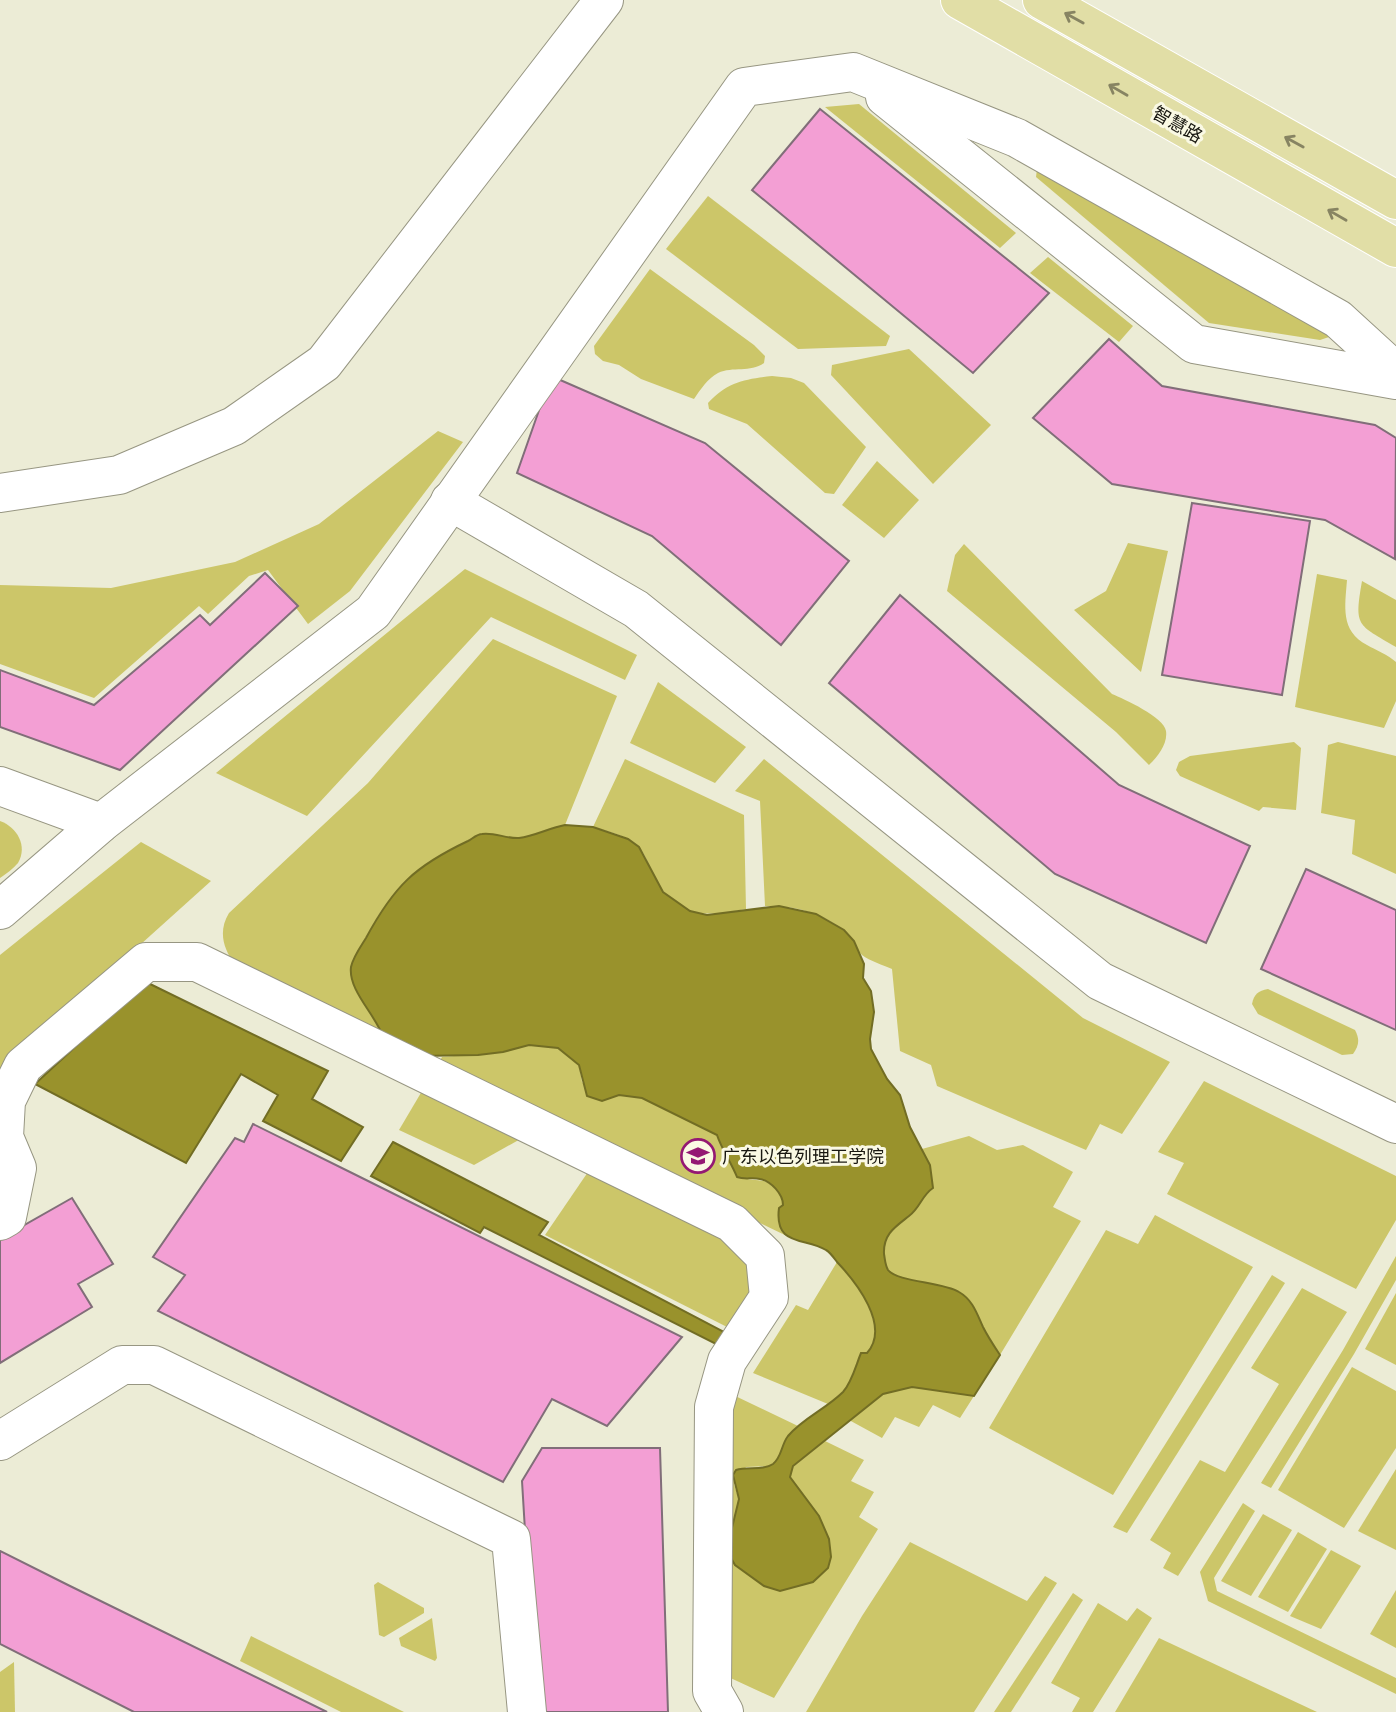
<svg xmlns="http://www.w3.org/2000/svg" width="1396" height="1712" font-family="'Noto Sans','Noto Sans SC',sans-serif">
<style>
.green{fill:#ccc669}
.water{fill:#99922c;stroke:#726d24;stroke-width:2}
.building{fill:#f39fd4;stroke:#816e79;stroke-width:2}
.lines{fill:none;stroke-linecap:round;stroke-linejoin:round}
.minor-casing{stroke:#979682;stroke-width:40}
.major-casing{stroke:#fff;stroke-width:40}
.minor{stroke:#fff;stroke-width:38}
.major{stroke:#e1dea6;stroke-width:38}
.oneway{stroke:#878462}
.labels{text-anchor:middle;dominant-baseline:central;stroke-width:6;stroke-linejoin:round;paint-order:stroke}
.street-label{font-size:18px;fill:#181710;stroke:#faf9e4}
.poi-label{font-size:18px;fill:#181710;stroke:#faf9e4;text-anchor:start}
</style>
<rect width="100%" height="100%" fill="#ececd6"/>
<!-- green -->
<g class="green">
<path d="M859 104 1016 233 1000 248 825 107Z"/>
<path d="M1037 169 1326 324 1329 337 1320 340 1209 323 1036 177Z"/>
<path d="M708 196 890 336 886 346 798 349 666 249Z"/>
<path d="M1048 257 1133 326 1119 342 1030 273Z"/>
<path d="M650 269 754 345 765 356 764 363C750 373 733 366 718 373 708 378 700 390 694 399L641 379 619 365 603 361 595 354 594 346Z"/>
<path d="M909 349 991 425 933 484 831 375 832 365Z"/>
<path d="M772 376 791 378 804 383 866 447 834 494 825 493 747 424 709 409 708 403C727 382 745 379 772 376Z"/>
<path d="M438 431 463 442 350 591 308 624 268 570 249 576 208 614 199 606 94 698 0 664V585L111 588 235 562 319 524Z"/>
<path d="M877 461 919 500 884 538 842 505Z"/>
<path d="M1128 543 1168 551 1141 672 1074 610 1106 591Z"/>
<path d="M964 544 1112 694C1124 699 1164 717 1166 731 1168 744 1157 757 1149 765L1116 732 947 591 955 555Z"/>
<path d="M465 569 637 655 625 680 491 617 307 816 216 773Z"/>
<path d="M1317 574 1347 580C1345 606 1340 631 1367 645 1376 650 1388 655 1396 662V701L1384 728 1295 707Z"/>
<path d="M1362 581 1396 600V647C1357 624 1354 627 1362 581Z"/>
<path d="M493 639 617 696 565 825C552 827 541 834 528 837 507 840 488 830 469 840L381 911 358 951 353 981 361 998 377 1020 384 1039 235 965C223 948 218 931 229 913L368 783Z"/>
<path d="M658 682 746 747 715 783 630 743Z"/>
<path d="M1294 742 1301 748 1296 810 1263 807 1259 811 1180 776 1176 770 1179 762 1190 756Z"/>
<path d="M1338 742 1396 756V874L1352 854 1355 820 1321 813 1328 745Z"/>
<path d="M625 759 744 815 746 909C709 916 677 920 656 880 650 869 647 856 638 846 627 835 608 832 593 827Z"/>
<path d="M764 759 1083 1018 1170 1062 1122 1134 1100 1124 1086 1150 937 1086 931 1065 900 1051 892 969C883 965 870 961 862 955 856 950 853 939 846 933 825 913 794 905 765 906L760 801 735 791Z"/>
<path d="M0 821C17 827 28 846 18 863 13 869 6 874 0 878Z"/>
<path d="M141 842 211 881 0 1071V955Z"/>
<path d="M1268 989 1355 1030C1360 1040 1359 1045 1353 1054L1342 1055 1258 1014 1252 1004C1254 994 1258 991 1268 989Z"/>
<path d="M528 1045 558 1048 570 1056 579 1065 582 1082 602 1101 619 1095 642 1098 717 1135C722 1150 731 1162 737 1176 759 1185 766 1172 783 1199 781 1222 771 1218 791 1238L437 1066 442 1057 503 1052Z"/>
<path d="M1204 1081 1396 1176V1220L1356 1289 1167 1194 1184 1163 1158 1152Z"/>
<path d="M425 1086 524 1137 474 1165 399 1130Z"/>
<path d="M969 1136 997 1150 1023 1145 1073 1172 1053 1207 1081 1221 1000 1355C994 1346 988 1337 983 1327 977 1314 973 1300 959 1292 943 1282 897 1282 888 1270 885 1265 885 1259 884 1254 883 1234 895 1227 909 1216 920 1208 922 1195 933 1188L930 1165 922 1149Z"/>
<path d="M590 1169 737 1244 757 1276 735 1331 545 1235Z"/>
<path d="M1155 1215 1253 1267 1113 1495 989 1428 1106 1230 1138 1244Z"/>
<path d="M1396 1256V1280L1354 1354 1271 1488 1261 1483 1343 1350Z"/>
<path d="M837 1262C855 1281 882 1315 873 1344 870 1353 860 1362 855 1370 851 1376 849 1384 845 1390 840 1395 833 1400 828 1404L753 1373 796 1305 808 1310Z"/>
<path d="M1272 1275 1285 1283 1127 1533 1113 1527Z"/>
<path d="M1302 1288 1347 1312 1178 1576 1163 1568 1171 1553 1150 1540 1200 1460 1225 1472 1279 1384 1251 1368Z"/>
<path d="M1396 1293V1365L1365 1349Z"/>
<path d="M1352 1367 1396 1391V1448L1344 1528 1278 1490Z"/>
<path d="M912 1387 974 1396 960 1418 933 1405 919 1427 895 1417 882 1438 849 1420 883 1394Z"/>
<path d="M729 1393 798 1426 787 1437 779 1458 771 1466 746 1467 734 1484 739 1500 730 1536 750 1575 764 1586 819 1516 790 1477 793 1466 825 1441 864 1460 851 1481 874 1492 859 1517 878 1529 774 1698 724 1675Z"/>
<path d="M1396 1469V1550L1358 1531Z"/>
<path d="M1243 1503 1255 1511 1214 1578 1217 1591 1396 1678V1694L1208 1601 1200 1572Z"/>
<path d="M1263 1514 1292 1530 1251 1596 1221 1581Z"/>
<path d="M1298 1532 1327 1549 1288 1612 1258 1597Z"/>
<path d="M910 1542 1027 1601 1045 1576 1057 1583 974 1712H806L862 1616Z"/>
<path d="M1331 1550 1361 1566 1321 1629 1290 1616Z"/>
<path d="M378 1582 424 1608V1613L384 1637 379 1635 374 1585Z"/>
<path d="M1396 1590V1648L1370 1634Z"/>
<path d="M1073 1593 1083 1600 1011 1712H994Z"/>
<path d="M1098 1603 1127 1621 1137 1608 1152 1618 1093 1712H1072L1080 1698 1051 1683Z"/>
<path d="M432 1618 437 1658 435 1661 401 1646 399 1638Z"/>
<path d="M251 1636 404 1712H341L240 1661Z"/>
<path d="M1159 1638 1317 1712H1115Z"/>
<path d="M14 1662 15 1712H0V1672Z"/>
</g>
<!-- water -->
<g class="water">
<path d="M565 825 593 827 628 839 639 847 663 892 690 911 707 915 779 906 816 914 844 930 854 941 864 964 863 978 871 991 874 1012 870 1039 871 1049 887 1079 900 1095 910 1127 930 1165 933 1188C922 1195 920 1208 909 1216 895 1227 883 1234 884 1254 885 1259 885 1265 888 1270 897 1282 943 1282 959 1292 973 1300 977 1314 983 1327 988 1337 994 1346 1000 1355L974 1396 912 1387 883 1394 793 1466 790 1477 819 1516 829 1539 831 1557 828 1568 813 1582 780 1591 764 1586 735 1565 731 1558 730 1536 739 1499 733 1475 736 1470C747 1466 763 1471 773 1464 782 1457 781 1445 788 1436 803 1418 826 1409 843 1392 852 1382 856 1365 861 1353H867C891 1326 856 1282 837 1262 834 1258 830 1252 826 1250 805 1237 774 1247 779 1208L783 1205C783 1194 771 1181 760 1179 752 1177 745 1180 737 1177 731 1162 722 1150 717 1135L642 1098 619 1095 602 1101 587 1096 579 1065 558 1048 529 1045 503 1052 478 1055 418 1056 384 1039C377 1016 348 991 351 967 353 957 361 946 366 938 394 886 415 866 468 841 472 839 477 834 482 834 494 832 507 839 519 838 535 836 549 828 565 825Z"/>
<path d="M148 983 328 1071 312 1099 363 1127 341 1161 263 1121 278 1095 241 1074 186 1163 35 1084 141 986Z"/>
<path d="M393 1142 548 1222 539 1235 728 1334 720 1346 484 1227 480 1233 371 1176Z"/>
</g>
<!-- building -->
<g class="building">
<path d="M820 109 1049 293 973 373 752 190Z"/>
<path d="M1109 339 1162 386 1375 425 1396 438 1395 559 1325 520 1112 484 1033 418Z"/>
<path d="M551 376 705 443 849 561 781 645 652 536 517 473Z"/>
<path d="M1192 503 1310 521 1282 695 1162 675Z"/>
<path d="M265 573 298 606 120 770 0 727V670L94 705 200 615 210 625Z"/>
<path d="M900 595 1119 785 1250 846 1206 943 1055 874 829 683Z"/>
<path d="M1306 869 1396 910V1030L1261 969Z"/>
<path d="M253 1124 354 1174 682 1337 607 1426 552 1399 503 1482 158 1311 185 1275 153 1257 235 1138 244 1142Z"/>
<path d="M72 1198 113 1264 78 1284 92 1307 0 1363V1239Z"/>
<path d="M542 1448H660L668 1712H536L522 1481Z"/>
<path d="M0 1551 68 1585 327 1712H134L0 1644Z"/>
</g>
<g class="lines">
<!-- minor casing -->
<g class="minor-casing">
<g id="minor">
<path d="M885 97 1194 344 1396 380"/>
<path d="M0 493 119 475 234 426 324 363 604 0"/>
<path d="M450 501 636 609 1100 981 1396 1124"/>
<path d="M0 786 101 823"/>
<path d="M0 910 101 823 373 612 744 87 853 72 1017 138 1338 319 1396 372"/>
<path d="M0 1221 7 1217 17 1168 4 1137 6 1101 23 1066 146 962H197L732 1223 765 1256 769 1297 727 1361 714 1407 712 1691 724 1712"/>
<path d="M0 1441 122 1365H154L511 1539 527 1712"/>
</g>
</g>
<!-- major casing -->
<g class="major-casing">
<g id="major">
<path d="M960 0 1396 248"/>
<path d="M1042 0 1396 200"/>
</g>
</g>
<!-- minor -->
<use href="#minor" class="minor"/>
<!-- major -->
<use href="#major" class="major"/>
</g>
<!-- one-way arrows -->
<defs><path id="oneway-shaft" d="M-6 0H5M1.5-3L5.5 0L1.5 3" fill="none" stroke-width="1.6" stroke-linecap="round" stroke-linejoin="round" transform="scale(1.75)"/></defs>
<g class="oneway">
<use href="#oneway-shaft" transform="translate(1074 18) rotate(-151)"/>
<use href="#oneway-shaft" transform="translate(1118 90) rotate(-150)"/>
<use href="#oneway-shaft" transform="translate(1294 142) rotate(-151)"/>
<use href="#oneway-shaft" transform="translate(1337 215) rotate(-150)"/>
</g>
<!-- icons -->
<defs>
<g id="university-ring" transform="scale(1.75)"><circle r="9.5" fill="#faf9e4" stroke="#941873" stroke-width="1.5"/><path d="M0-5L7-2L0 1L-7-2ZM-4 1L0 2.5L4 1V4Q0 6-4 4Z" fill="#941873"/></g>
</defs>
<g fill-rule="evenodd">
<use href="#university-ring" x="698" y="1156"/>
</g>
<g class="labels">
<!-- street labels -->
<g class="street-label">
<text transform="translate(1178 124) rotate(30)">智慧路</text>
</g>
<!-- poi labels -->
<g class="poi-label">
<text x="722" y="1156">广东以色列理工学院</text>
</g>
</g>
</svg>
